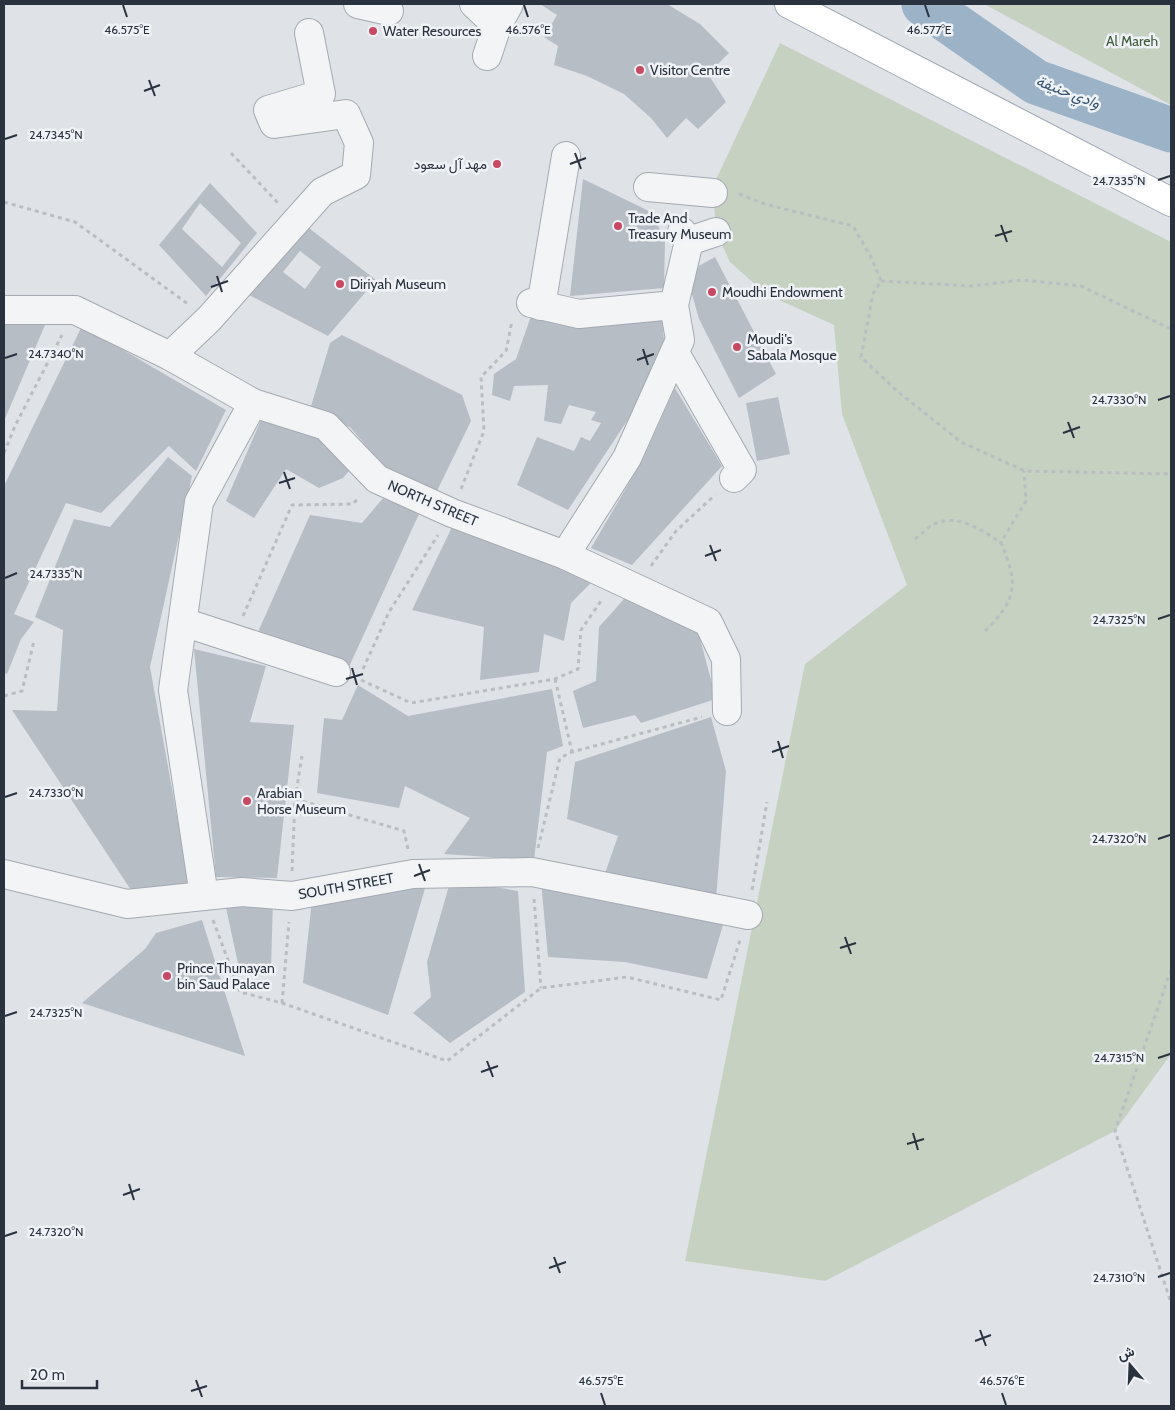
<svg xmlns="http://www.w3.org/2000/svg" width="1175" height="1410" font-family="Cabin,Vazirmatn,sans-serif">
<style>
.green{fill:#c6d1c1}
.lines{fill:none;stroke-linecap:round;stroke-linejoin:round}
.river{stroke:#9cb3c7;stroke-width:45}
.building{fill:#b7bdc4;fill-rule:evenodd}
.minor-casing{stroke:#a5aab2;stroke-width:30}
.major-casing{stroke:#9fa8b3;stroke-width:30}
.path{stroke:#babec2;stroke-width:3;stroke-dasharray:4 4;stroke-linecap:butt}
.minor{stroke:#f2f4f6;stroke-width:28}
.major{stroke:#fff;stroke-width:28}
.ticks{fill:none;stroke:#29323e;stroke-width:2}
.poi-dot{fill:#c84963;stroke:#eff2f6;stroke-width:2}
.labels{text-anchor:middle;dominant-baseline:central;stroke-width:5;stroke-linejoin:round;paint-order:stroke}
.poi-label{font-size:14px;fill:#29323e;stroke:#eff2f6;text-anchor:start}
.park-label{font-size:14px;fill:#3f5a37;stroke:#eff2f6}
.street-label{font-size:14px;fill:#29323e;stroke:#eff2f6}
.water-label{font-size:15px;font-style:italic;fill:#355371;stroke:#eff2f6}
.ticks-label{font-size:12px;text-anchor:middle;fill:#29323e;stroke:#eff2f6;stroke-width:5;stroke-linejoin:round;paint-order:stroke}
</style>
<rect width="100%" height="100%" fill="#dfe3e8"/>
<!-- green -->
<g class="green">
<path d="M984 4H1171V105Z"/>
<path d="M780 43 1171 242V1054L1115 1131 825 1281 685 1261 805 664 907 585 842 414 834 325 766 294 730 262 716 232 713 186Z"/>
</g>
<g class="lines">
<!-- river -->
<path class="river" d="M924 4 1036 82 1171 130"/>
</g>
<!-- building -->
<g class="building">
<path d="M540 4H667L700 24 729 53 708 74 726 102 698 129 686 118 667 138 651 118 624 94 587 76 554 65 558 46 544 37 557 15Z"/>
<path d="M583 179 651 212 665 240 664 288 570 296Z"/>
<path d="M210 183 257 233 206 296 159 245ZM200 203 241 243 222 267 182 229Z"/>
<path d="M305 225 376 280 328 336 249 295ZM300 251 321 267 305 289 283 272Z"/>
<path d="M715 257 776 374 739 398 699 319 686 273Z"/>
<path d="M531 316 574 327 662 320 666 362 568 510 517 485 537 437 574 451 581 437 590 441 601 423 591 420 596 412 569 405 561 424 544 421 548 385 514 386 510 401 492 395 494 374 516 359Z"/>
<path d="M4 318H48L4 421Z"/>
<path d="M82 326 226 410 196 471 169 446 101 513 66 503 14 614 34 622 21 639 7 674 4 673V486Z"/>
<path d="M342 335 462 395 471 421 434 497 389 473 350 427 309 413 330 343Z"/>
<path d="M675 388 722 466 632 565 591 548 643 459Z"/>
<path d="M778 397 790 454 757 461 746 403Z"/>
<path d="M261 420 327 441 354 465 343 478 319 488 286 469 254 518 226 501Z"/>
<path d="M168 457 192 476 150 667 189 883 131 890 12 710 57 711 63 630 35 617 74 519 110 527Z"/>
<path d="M384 497 419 514 348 669 258 632 310 515 362 523Z"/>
<path d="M453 525 595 579 571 603 564 641 544 634 539 672 480 680 484 627 412 610Z"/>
<path d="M633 589 698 631 716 699 641 723 635 715 583 728 573 691 596 681 599 627Z"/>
<path d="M194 649 266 666 250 722 294 725 277 878 216 877Z"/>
<path d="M358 685 408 716 552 689 563 746 547 752 534 860 444 854 470 818 405 786 399 808 317 793 324 718 342 720Z"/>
<path d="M711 717 726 771 716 900 602 882 618 836 567 819 575 762Z"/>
<path d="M451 879 518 891 525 992 450 1043 413 1013 431 997 427 962Z"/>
<path d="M541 881 725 918 707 979 625 962 548 957Z"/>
<path d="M426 885 388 1015 303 983 312 900Z"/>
<path d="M273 900 271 969 239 968 225 903Z"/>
<path d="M202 920 245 1056 82 1003 145 949 156 933Z"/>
</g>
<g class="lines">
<!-- minor casing -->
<g class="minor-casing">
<g id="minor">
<path d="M358 4 389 11"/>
<path d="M474 4 497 26"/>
<path d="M487 56 497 26 509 4"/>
<path d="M648 187 713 193"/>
<path d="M689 241 716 232"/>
<path d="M531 303 579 314 674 305"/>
<path d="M541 306 566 156"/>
<path d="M4 310H75L170 356 253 403 326 426 377 479 452 513 565 555 708 622 726 659 727 711"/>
<path d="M675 353 742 470 734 478"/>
<path d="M170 356 209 319 322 192 356 175 359 143 346 114 274 124 268 110 321 94 309 33"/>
<path d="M565 555 627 458 680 340 674 305 689 241 682 232"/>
<path d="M183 622 336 672"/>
<path d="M4 874 127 904 242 892 292 896 413 874 532 872 748 915"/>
<path d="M204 896 173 690 199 502 253 403"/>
</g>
</g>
<!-- major casing -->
<g class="major-casing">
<path id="major" d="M789 4 1171 202"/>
</g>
<!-- path -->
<g class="path">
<path d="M231 153 278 203"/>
<path d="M739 194 765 204 853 226 872 259 881 281 873 294 861 357 897 391 961 442 1025 471 1171 474"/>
<path d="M4 202 75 222 188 304"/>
<path d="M881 281 971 286 1022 280 1081 286 1171 329"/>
<path d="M4 453 15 426 62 335"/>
<path d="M461 489 484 431 481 377 506 351 512 321"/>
<path d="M915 539C922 534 930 525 937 523 960 514 983 531 1001 543"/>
<path d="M651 566 676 531 715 495"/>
<path d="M243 616 292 505 353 504 359 497"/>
<path d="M985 631C1018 598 1018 585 1001 542L1026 501 1024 471"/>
<path d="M363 669 389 612 438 535"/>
<path d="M555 679 572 752"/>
<path d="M361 680 411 703 555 679 578 669 581 630 601 601"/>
<path d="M4 696 22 691 34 641"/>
<path d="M295 799 404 831 408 849"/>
<path d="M538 848 560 758 572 752 702 717"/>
<path d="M292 871 295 799 302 756"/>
<path d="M752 890 767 802"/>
<path d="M534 899 541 988"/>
<path d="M213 920 240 992 282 1003 447 1061 541 988 627 977 721 1000 740 940"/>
<path d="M1171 970 1115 1131 1171 1303"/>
<path d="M282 1003 289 922"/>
</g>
<!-- minor -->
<use href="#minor" class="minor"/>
<!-- major -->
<use href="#major" class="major"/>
</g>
<!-- ticks -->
<path class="ticks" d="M123 5 127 17M524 5 528 17M925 5 929 17M149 80 155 96M144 91 160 85M5 139 17 135M575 153 581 169M570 164 586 158M1158 180 1170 176M1001 225 1007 242M995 236 1012 231M217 276 222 292M211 287 228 281M643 349 648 365M5 358 17 354M637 360 654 354M1158 400 1170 396M1068 422 1074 438M1063 433 1080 427M284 472 290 489M279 483 295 478M710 545 716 561M705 556 721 550M5 578 17 573M1158 619 1170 615M352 668 357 685M346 679 363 674M778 741 783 758M772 752 789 746M5 797 17 793M1158 839 1170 835M419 864 425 881M414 876 430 870M845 937 851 954M840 948 856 943M5 1016 17 1012M1158 1058 1170 1054M487 1061 493 1077M481 1072 498 1066M913 1133 918 1150M907 1144 924 1139M129 1184 134 1200M123 1195 140 1189M5 1236 17 1232M554 1257 560 1273M549 1268 566 1262M1158 1277 1170 1273M980 1330 986 1346M975 1341 991 1335M196 1380 202 1397M191 1391 207 1386M601 1393 605 1405M1002 1393 1006 1405"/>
<!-- markers -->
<g class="poi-dot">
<circle cx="373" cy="31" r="5"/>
<circle cx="640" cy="70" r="5"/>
<circle cx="497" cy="164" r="5"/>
<circle cx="618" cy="226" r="5"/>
<circle cx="340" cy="284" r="5"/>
<circle cx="712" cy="292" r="5"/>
<circle cx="737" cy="347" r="5"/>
<circle cx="247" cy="801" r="5"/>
<circle cx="167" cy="976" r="5"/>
</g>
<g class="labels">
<!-- poi labels -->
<g class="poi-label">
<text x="383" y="31">Water Resources</text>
<text x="650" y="70">Visitor Centre</text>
<text x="487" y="164" text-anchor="end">مهد آل سعود</text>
<text x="628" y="218">Trade And<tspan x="628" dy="16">Treasury Museum</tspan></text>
<text x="350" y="284">Diriyah Museum</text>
<text x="722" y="292">Moudhi Endowment</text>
<text x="747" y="339">Moudi's<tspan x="747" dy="16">Sabala Mosque</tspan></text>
<text x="257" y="793">Arabian<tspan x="257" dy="16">Horse Museum</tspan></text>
<text x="177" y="968">Prince Thunayan<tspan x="177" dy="16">bin Saud Palace</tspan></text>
</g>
<!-- park labels -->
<g class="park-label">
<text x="1132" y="41">Al Mareh</text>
</g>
<!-- street labels -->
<g class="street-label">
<text transform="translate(433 503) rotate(23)">NORTH STREET</text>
<text transform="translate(346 886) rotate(-10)">SOUTH STREET</text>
</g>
<!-- water labels -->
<g class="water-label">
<text transform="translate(1068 92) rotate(21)">وادي حنيفة</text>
</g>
</g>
<g class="ticks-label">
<text x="127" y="34">46.575°E</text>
<text x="528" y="34">46.576°E</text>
<text x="929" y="34">46.577°E</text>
<text x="56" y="139">24.7345°N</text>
<text x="1119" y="185">24.7335°N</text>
<text x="56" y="358">24.7340°N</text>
<text x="1119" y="404">24.7330°N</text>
<text x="56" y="578">24.7335°N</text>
<text x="1119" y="624">24.7325°N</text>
<text x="56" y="797">24.7330°N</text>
<text x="1119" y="843">24.7320°N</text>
<text x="56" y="1017">24.7325°N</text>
<text x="1119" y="1062">24.7315°N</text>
<text x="56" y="1236">24.7320°N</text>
<text x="1119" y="1282">24.7310°N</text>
<text x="601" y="1385">46.575°E</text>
<text x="1002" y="1385">46.576°E</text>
</g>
<!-- border -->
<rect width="1175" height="1410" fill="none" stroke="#29323e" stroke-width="10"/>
<!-- north arrow -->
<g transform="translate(1130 1365) rotate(341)" stroke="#eff2f6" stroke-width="4" paint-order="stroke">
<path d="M0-4L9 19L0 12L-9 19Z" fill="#29323e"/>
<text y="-8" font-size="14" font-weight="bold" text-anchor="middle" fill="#29323e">ش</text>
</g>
<!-- scale -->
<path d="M22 1380v8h75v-8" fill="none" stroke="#29323e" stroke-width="2.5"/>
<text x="30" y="1380" font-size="15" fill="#29323e" stroke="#eff2f6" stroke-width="4" paint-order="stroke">20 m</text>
</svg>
